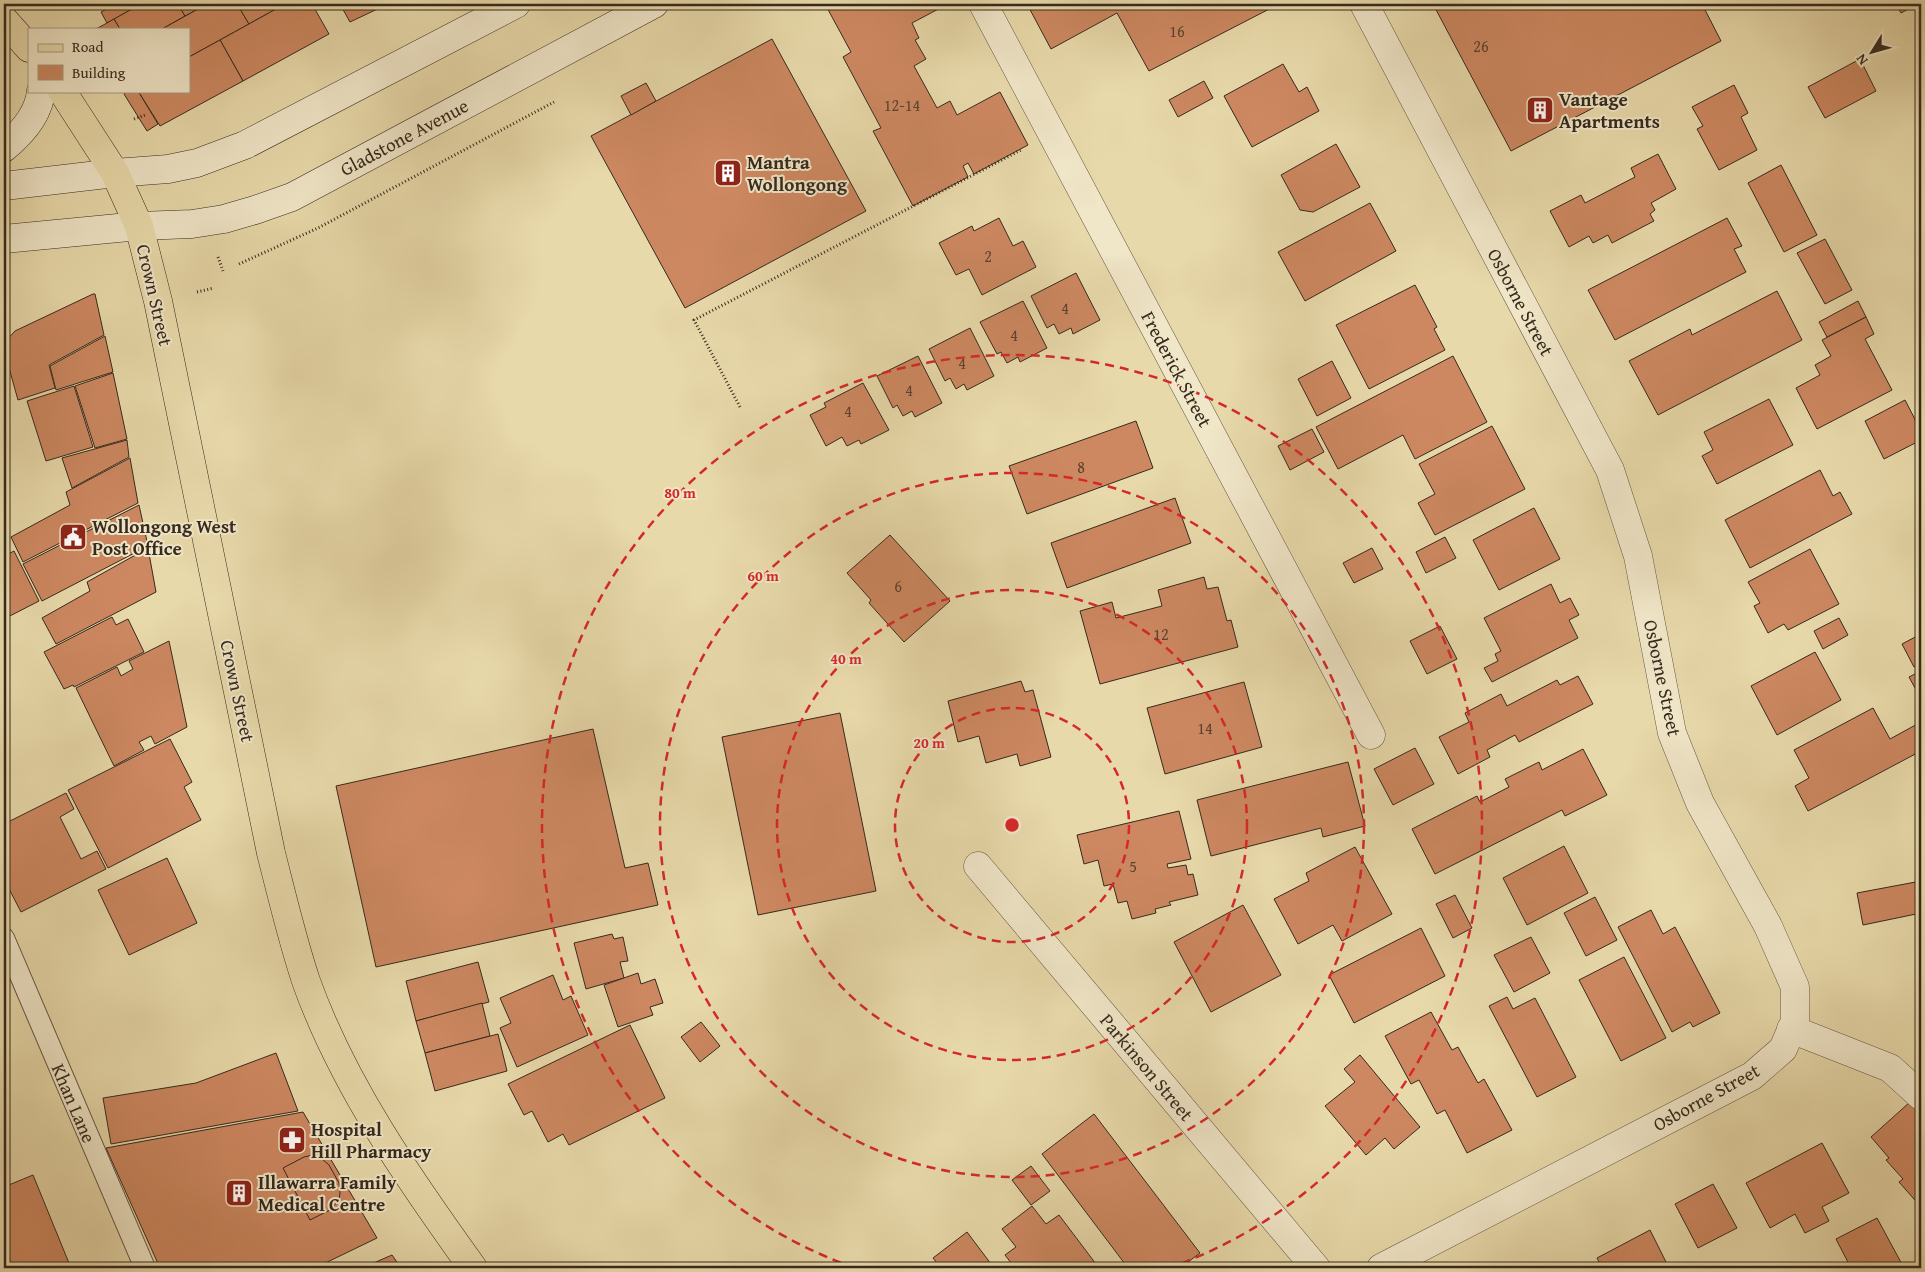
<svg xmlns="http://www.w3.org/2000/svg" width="1925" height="1272" font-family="'Gentium Book Plus',serif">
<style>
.building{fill:#cd8861;stroke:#352a1e}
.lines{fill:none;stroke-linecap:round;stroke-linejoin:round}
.service-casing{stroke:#625641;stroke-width:22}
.minor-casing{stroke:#625641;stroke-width:29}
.secondary-casing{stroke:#352a1e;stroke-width:29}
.primary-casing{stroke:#352a1e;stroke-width:29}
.path{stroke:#352a1e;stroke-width:3;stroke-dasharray:1 2.5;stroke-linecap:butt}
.service{stroke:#f0e6c8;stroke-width:20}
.minor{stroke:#f0e6c8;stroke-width:28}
.secondary{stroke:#f0e6c8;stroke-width:28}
.primary{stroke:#e8d9aa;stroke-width:28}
.ring{fill:none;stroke:#d62828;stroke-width:2.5;stroke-dasharray:9 6}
.labels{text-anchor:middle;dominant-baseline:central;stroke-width:4;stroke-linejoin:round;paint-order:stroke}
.number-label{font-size:16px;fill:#5b422f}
.poi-label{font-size:19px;font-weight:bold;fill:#352a1e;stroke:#f0e6c8;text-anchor:start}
.street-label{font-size:19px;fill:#352a1e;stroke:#f0e6c8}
.centre{fill:#d62828;stroke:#f0e6c8;stroke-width:2.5}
.ring-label{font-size:15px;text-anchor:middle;font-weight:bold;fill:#d62828;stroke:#f0e6c8;stroke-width:4;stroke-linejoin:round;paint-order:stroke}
</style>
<rect width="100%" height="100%" fill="#e8d9aa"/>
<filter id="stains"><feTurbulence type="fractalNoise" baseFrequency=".004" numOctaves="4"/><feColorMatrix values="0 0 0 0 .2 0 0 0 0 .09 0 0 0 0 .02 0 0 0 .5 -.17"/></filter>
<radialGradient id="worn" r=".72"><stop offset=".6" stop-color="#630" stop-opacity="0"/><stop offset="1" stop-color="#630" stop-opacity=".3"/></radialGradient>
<!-- building -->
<g class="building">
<path d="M116 4H141L107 23 101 12Z"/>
<path d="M141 4H178L185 16 162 29H120L114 19Z"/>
<path d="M178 4H207L185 16Z"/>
<path d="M207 4H237L249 24 189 57V29H162Z"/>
<path d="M237 4H285L249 24Z"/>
<path d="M285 4H312L329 34 243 81 220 40Z"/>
<path d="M340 4H388L350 22Z"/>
<path d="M825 4H946V5L912 23 919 38 915 40 926 59 914 66 937 108 950 101 957 115 1000 92 1028 145 974 174 968 163 963 166 968 177 913 206 873 131 881 128 843 57 851 52Z"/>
<path d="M1027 4H1279L1149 71 1117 13 1051 49Z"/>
<path d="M1433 4H1702L1721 41 1511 151Z"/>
<path d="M1896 4H1918L1901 13Z"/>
<path d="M114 19 120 29H96L107 23Z"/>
<path d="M772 39 866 211 685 308 591 136Z"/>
<path d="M220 40 243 81 160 126 138 91H189V57Z"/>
<path d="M1860 59 1876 91 1825 118 1808 87Z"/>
<path d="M1283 64 1299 92 1307 87 1319 111 1252 147 1224 96Z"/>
<path d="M1204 81 1213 98 1178 117 1169 100Z"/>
<path d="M646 83 656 101 631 115 621 96Z"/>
<path d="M1734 85 1748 113 1741 117 1757 150 1719 170 1697 129 1703 126 1692 107Z"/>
<path d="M128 91H138L158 124 147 131 124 94Z"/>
<path d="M1336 144 1360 187 1313 212 1300 210 1281 175Z"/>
<path d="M1658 154 1676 189 1651 203 1655 210 1650 214 1654 221 1612 243 1608 235 1593 243 1589 236 1569 247 1550 211 1581 195 1585 203 1635 177 1631 168Z"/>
<path d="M1781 165 1817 235 1784 252 1748 183Z"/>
<path d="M1370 203 1396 251 1305 301 1278 252Z"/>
<path d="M999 218 1013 246 1023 241 1036 267 982 295 969 269 956 275 939 243 972 226 974 231Z"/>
<path d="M1727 218 1742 246 1734 249 1746 272 1615 340 1588 290Z"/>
<path d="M1825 239 1852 290 1825 304 1797 253Z"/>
<path d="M1076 273 1100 320 1073 334 1071 328 1059 334 1054 324 1047 328 1031 296Z"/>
<path d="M1415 285 1437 327 1434 329 1445 350 1369 389 1336 325Z"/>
<path d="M1777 291 1802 340 1658 415 1629 361 1690 329 1692 335Z"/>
<path d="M93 294H95L104 335 49 365 55 388 18 400 4 350V343L15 331Z"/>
<path d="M1023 301 1047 348 1020 362 1018 357 1007 363 1001 352 997 354 980 322Z"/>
<path d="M1858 301 1866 317 1827 337 1819 322Z"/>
<path d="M1866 317 1874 334 1865 339 1892 390 1817 429 1796 388 1820 375 1815 365 1831 356 1822 340Z"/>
<path d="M970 328 994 376 967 390 964 384 956 389 950 378 945 381 929 349Z"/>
<path d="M105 336 113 372 56 390 50 366Z"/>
<path d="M918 356 942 403 915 417 912 411 903 416 897 405 893 408 877 376Z"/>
<path d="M1453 356 1487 422 1415 459 1403 435 1338 469 1316 427Z"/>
<path d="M1332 361 1351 398 1317 416 1298 379Z"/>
<path d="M113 373 127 439 95 448 75 386Z"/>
<path d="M863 383 889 430 861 444 859 440 847 446 842 437 826 446 810 415 826 407 824 403Z"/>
<path d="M74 386 93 447 46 461 27 401Z"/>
<path d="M1769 399 1793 445 1717 484 1702 456 1713 450 1704 432Z"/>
<path d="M1905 400 1921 431V440L1884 459 1865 421Z"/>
<path d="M1136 421 1153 468 1027 514 1009 466Z"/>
<path d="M1492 426 1525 489 1435 535 1418 503 1435 494 1419 464Z"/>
<path d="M1312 429 1324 452 1290 470 1278 446Z"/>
<path d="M127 440 129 457 72 488 62 458Z"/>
<path d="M130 458 138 503 23 562 11 537 70 505 66 492Z"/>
<path d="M1820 470 1833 496 1840 492 1852 514 1750 568 1725 520Z"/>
<path d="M1175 498 1191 543 1067 588 1051 543Z"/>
<path d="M139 505 148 546 42 601 23 564Z"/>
<path d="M1534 508 1560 559 1499 590 1473 540Z"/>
<path d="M890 535 950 601 904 642 869 603 871 600 847 573Z"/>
<path d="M1445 537 1456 558 1426 573 1416 552Z"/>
<path d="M148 548 156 592 56 644 42 618 90 591 87 582Z"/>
<path d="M1372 548 1383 569 1354 583 1343 563Z"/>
<path d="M1810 549 1839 604 1788 630 1784 624 1768 633 1754 606 1760 603 1748 582Z"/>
<path d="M14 551 39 601 4 619V556Z"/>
<path d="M1204 577 1207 589 1218 587 1227 621 1231 620 1238 647 1100 684 1080 611 1112 602 1116 618 1162 606 1158 590Z"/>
<path d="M1551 584 1560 603 1570 598 1579 615 1569 620 1578 638 1492 682 1484 668 1498 661 1495 654 1501 651 1484 618Z"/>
<path d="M112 617 116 625 128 619 144 652 74 687 73 685 64 689 44 652Z"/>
<path d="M1839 618 1848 635 1823 649 1814 631Z"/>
<path d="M1440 626 1457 659 1427 674 1410 641Z"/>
<path d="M1921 634V663L1914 667 1902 644Z"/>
<path d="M169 641 187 727 155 744 151 736 139 742 144 750 114 766 76 688 117 667 121 676 133 669 129 661Z"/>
<path d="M1815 652 1841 700 1777 735 1751 686Z"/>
<path d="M1921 671V699L1909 677Z"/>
<path d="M1578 676 1593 704 1519 742 1515 735 1487 750 1490 757 1458 774 1439 737 1469 722 1465 713 1501 694 1507 706 1557 680 1560 685Z"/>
<path d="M1021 681 1025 692 1033 690 1051 757 1020 766 1017 754 986 763 979 736 958 742 948 701Z"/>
<path d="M1244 682 1262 747 1165 774 1147 708Z"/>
<path d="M1873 708 1890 739 1921 722V751L1808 811 1795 786 1809 778 1794 750Z"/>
<path d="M840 713 876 891 758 915 722 737Z"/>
<path d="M593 729 625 868 648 863 658 905 376 967 336 786Z"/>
<path d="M170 739 192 782 184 787 201 820 108 868 68 790Z"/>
<path d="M1415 748 1434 784 1393 805 1374 769Z"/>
<path d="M1583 749 1607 795 1565 816 1562 810 1435 874 1412 829 1477 796 1480 802 1509 787 1505 779 1539 762 1542 770Z"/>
<path d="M1348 762 1365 826 1323 837 1321 828 1211 856 1197 800Z"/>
<path d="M66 793 74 809 60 817 81 859 97 851 106 869 21 912 4 879V824Z"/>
<path d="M1179 811 1191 859 1167 864 1168 868 1186 865 1188 875 1193 874 1198 895 1169 902 1171 905 1155 909 1156 913 1132 919 1127 901 1118 903 1113 884 1104 886 1098 860 1084 864 1077 835Z"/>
<path d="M1564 846 1588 893 1527 925 1503 878Z"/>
<path d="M1355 847 1392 914 1342 941 1333 925 1298 944 1274 899 1309 881 1306 873Z"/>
<path d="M167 858 197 923 129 955 98 890Z"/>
<path d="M1921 881V913L1863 925 1857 893Z"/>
<path d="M1455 895 1472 928 1453 938 1436 904Z"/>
<path d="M1595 897 1617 940 1586 956 1564 913Z"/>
<path d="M1243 905 1281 975 1211 1012 1174 942Z"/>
<path d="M1651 910 1663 934 1675 927 1720 1013 1693 1027 1690 1022 1672 1032 1618 927Z"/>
<path d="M1421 928 1445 976 1354 1023 1329 975Z"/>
<path d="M612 934 614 939 623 937 628 961 620 962 624 978 586 989 574 943Z"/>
<path d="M1531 937 1550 973 1514 992 1494 955Z"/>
<path d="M1624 957 1666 1038 1621 1061 1579 980Z"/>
<path d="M478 962 489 1002 416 1021 406 981Z"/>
<path d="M638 973 641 984 655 979 663 1003 650 1007 653 1015 618 1027 604 985Z"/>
<path d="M553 975 563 1000 571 996 588 1035 517 1067 500 1028 511 1023 500 998Z"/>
<path d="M1507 997 1513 1009 1535 998 1576 1077 1537 1097 1489 1006Z"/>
<path d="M482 1003 490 1036 425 1053 416 1021Z"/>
<path d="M1431 1012 1452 1050 1458 1047 1478 1083 1484 1079 1512 1130 1467 1153 1445 1110 1437 1114 1419 1080 1411 1084 1385 1036Z"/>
<path d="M701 1022 720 1046 700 1062 681 1037Z"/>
<path d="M630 1025 665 1098 569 1145 563 1134 548 1142 532 1111 524 1115 508 1084Z"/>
<path d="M498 1034 507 1071 435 1091 425 1053Z"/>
<path d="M276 1053 298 1111 111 1144 103 1098 196 1083Z"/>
<path d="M1360 1055 1420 1127 1394 1149 1385 1138 1366 1155 1325 1106 1355 1082 1344 1069Z"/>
<path d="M1910 1102 1921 1115V1207L1899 1182 1903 1179 1886 1160 1889 1158 1871 1137Z"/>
<path d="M303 1112 377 1238 315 1268H160L106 1148Z"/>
<path d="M1094 1114 1200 1253 1180 1268H1128L1042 1154Z"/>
<path d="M1822 1143 1849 1193 1822 1207 1829 1221 1805 1233 1795 1214 1770 1228 1746 1183Z"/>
<path d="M313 1155 321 1158 329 1165 339 1183 340 1193 339 1200 330 1210 310 1220 283 1168 304 1157Z"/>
<path d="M1031 1166 1050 1191 1031 1205 1012 1180Z"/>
<path d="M33 1175 71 1268H4V1187Z"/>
<path d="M1713 1184 1737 1228 1698 1248 1675 1204Z"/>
<path d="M1032 1206 1046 1224 1059 1215 1099 1268H1015L1005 1255 1016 1247 1002 1229Z"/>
<path d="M1877 1218 1904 1268H1851L1836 1239Z"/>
<path d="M1650 1230 1669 1268H1602L1597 1258Z"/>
<path d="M967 1232 994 1268H941L933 1258Z"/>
<path d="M392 1255 401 1268H362Z"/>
</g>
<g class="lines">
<!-- service casing -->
<g class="service-casing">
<path id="service" d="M4 938 145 1268"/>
</g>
<!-- minor casing -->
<g class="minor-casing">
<g id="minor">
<path d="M983 4 1371 735"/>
<path d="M1364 4 1610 470 1638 556 1672 733 1700 803 1768 926 1795 987V1021L1783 1049 1752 1076 1381 1268"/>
<path d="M978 866 1316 1268"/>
<path d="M1791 1029 1890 1068 1921 1096"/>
</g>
</g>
<!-- secondary casing -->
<g class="secondary-casing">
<g id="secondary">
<path d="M4 148C21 134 39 115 41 91"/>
<path d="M4 186 115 173 168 169 197 163 245 145 516 4"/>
<path d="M4 239 139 226 192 224 224 219 255 210 292 197 654 4"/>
</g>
</g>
<!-- primary casing -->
<g class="primary-casing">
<g id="primary">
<path d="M4 20 29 48"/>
<path d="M62 91 115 173 139 226 158 301 271 853C282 896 292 939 306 981 343 1085 409 1179 473 1268"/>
</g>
</g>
<!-- path -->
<g class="path">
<path d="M134 119 145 115"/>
<path d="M218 257 223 271"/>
<path d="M239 264 318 228 554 102"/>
<path d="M197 292 214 288"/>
<path d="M740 407 694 320 1021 150"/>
</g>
<!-- service -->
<use href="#service" class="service"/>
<!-- minor -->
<use href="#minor" class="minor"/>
<!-- secondary -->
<use href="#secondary" class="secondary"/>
<!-- primary -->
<use href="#primary" class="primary"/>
</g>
<!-- distance rings -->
<g class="ring">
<circle cx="1012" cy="825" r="117"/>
<circle cx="1012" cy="825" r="235"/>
<circle cx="1012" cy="825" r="352"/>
<path d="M855 1268A470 470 0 1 1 1169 1268"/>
</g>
<!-- icons -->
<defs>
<g id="building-square" transform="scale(1.4375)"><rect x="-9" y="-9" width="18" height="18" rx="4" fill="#8f2418" stroke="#f0e6c8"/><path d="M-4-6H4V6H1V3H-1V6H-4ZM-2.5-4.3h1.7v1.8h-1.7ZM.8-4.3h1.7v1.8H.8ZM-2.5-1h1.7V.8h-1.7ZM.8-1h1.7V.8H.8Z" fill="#fff"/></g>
<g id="civic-square" transform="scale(1.4375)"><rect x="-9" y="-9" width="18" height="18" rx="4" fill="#8f2418" stroke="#f0e6c8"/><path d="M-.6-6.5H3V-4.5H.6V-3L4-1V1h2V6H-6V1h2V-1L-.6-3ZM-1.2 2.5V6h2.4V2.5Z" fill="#fff"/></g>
<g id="pharmacy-square" transform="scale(1.4375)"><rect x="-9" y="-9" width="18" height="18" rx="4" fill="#8f2418" stroke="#f0e6c8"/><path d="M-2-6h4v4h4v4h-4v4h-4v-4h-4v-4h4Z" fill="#fff"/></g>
</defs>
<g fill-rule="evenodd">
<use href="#building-square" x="1540" y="110"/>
<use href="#building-square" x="728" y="173"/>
<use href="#civic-square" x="73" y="537"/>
<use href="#pharmacy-square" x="292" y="1140"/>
<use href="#building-square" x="239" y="1193"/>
</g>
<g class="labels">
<!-- number labels -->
<g class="number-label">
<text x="1177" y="31">16</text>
<text x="1481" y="46">26</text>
<text x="902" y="105">12-14</text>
<text x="988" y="256">2</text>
<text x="1065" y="308">4</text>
<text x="1014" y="335">4</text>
<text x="962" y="363">4</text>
<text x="909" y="390">4</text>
<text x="848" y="411">4</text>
<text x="1081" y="467">8</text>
<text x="898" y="586">6</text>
<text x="1161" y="634">12</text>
<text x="1205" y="728">14</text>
<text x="1133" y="866">5</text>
</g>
<!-- poi labels -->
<g class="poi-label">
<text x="1559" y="99">Vantage<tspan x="1559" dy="22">Apartments</tspan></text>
<text x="747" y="162">Mantra<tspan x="747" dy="22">Wollongong</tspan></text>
<text x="92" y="526">Wollongong West<tspan x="92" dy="22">Post Office</tspan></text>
<text x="311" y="1129">Hospital<tspan x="311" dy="22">Hill Pharmacy</tspan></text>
<text x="258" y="1182">Illawarra Family<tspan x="258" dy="22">Medical Centre</tspan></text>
</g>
<!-- street labels -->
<g class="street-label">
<text transform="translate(404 137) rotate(-28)">Gladstone Avenue</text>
<text transform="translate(155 295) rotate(77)">Crown Street</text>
<text transform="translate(1521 302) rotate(62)">Osborne Street</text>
<text transform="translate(1177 369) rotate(62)">Frederick Street</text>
<text transform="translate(1663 678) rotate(78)">Osborne Street</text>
<text transform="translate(238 691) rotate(78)">Crown Street</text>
<text transform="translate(1147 1067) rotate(50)">Parkinson Street</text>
<text transform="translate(1706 1097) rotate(-29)">Osborne Street</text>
<text transform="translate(74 1103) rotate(67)">Khan Lane</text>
</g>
</g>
<circle cx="1012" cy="825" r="8" class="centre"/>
<g class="ring-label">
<text x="680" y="498">80 m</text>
<text x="763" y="581">60 m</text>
<text x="846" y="664">40 m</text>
<text x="929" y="748">20 m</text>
</g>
<!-- margin -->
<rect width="1925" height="1272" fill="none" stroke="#e8d9aa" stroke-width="20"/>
<rect x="5" y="5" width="1915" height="1262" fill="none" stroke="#352a1e" stroke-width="2.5"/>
<rect x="10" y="10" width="1905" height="1252" fill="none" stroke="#352a1e"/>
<!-- legend -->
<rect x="28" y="28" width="162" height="65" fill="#f0e6c8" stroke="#a59b84"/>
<rect x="38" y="44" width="25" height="8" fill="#e8d9aa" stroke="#a59b84"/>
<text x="72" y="52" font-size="15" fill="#352a1e">Road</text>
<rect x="38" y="65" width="25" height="15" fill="#cd8861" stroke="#a59b84"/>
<text x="72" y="78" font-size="15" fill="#352a1e">Building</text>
<!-- north arrow -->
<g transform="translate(1872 52) rotate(233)" stroke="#f0e6c8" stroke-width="4" paint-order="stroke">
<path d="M0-4L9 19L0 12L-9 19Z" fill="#352a1e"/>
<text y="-8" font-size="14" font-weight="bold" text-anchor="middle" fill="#352a1e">N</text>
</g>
<rect width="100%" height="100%" filter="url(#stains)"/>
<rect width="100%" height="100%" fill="url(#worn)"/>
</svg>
